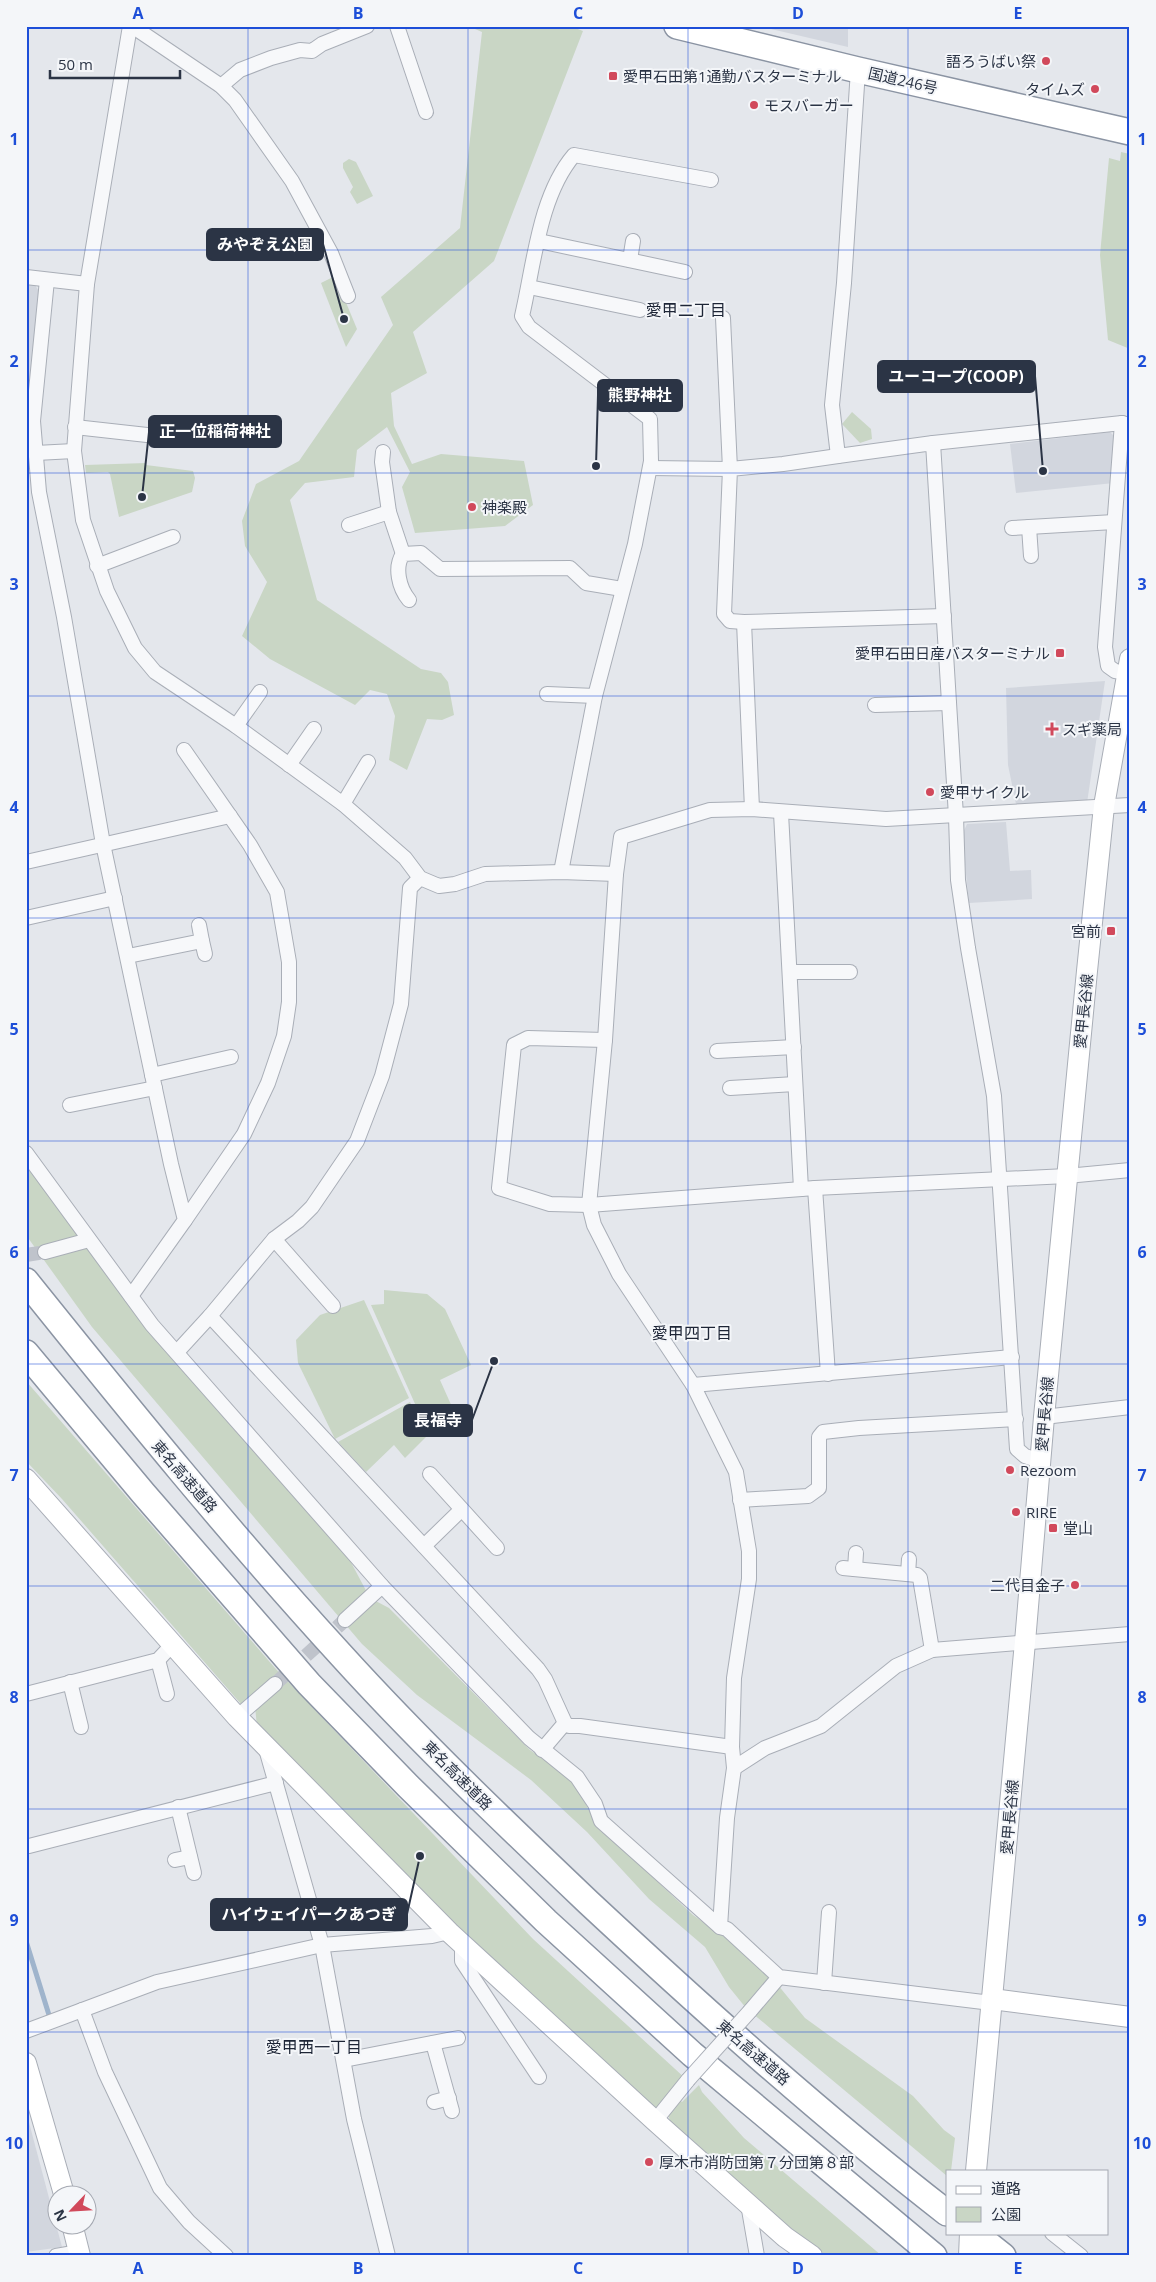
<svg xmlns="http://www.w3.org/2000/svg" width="1156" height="2282" font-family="'Open Sans','Noto Sans JP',sans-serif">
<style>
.built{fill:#d2d6de}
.green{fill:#c9d6c5}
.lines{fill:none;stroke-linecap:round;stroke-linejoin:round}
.stream{stroke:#9fb4cc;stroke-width:5}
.street-tunnel{stroke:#bfc3cb;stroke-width:14;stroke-dasharray:14 7;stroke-linecap:butt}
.street-casing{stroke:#a9aeb7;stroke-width:16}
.secondary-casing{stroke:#a9aeb7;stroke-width:22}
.highway-casing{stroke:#8b94a3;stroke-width:28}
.street{stroke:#f7f8fa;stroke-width:14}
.secondary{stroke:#fff;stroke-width:20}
.highway{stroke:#fff;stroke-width:25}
.street-bridge-casing{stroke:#a9aeb7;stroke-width:16;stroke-linecap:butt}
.street-bridge{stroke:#f7f8fa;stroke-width:14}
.grid{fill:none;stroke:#1d4ed8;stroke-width:1;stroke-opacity:0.55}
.poi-dot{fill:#d1495b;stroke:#f4f6f9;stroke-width:2}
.labels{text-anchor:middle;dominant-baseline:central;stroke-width:4;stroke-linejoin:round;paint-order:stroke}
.poi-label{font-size:15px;fill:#2b3445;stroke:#f4f6f9;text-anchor:start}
.street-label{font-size:15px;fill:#2b3445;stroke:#f4f6f9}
.neighbourhood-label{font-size:16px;fill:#1d2536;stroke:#f4f6f9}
.leader{fill:none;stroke:#2b3445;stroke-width:2}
.callout-dot{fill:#2b3445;stroke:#f4f6f9;stroke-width:2}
.callout{fill:#2b3445;stroke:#2b3445;stroke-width:2}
.callout-label{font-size:16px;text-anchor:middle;font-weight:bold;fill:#fff}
.neatline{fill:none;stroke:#1d4ed8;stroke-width:2}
.grid-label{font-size:16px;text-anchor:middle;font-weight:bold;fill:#1d4ed8}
</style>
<rect width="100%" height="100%" fill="#e4e7ec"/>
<!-- built -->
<g class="built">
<path d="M771 26H848V47L771 29Z"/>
<path d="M26 283 35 285 40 293 27 401 26 425Z"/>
<path d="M1110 432 1116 438 1114 483 1016 493 1010 444Z"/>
<path d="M1105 681 1087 803 1017 809 1008 765 1006 688Z"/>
<path d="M1006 822 1010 871 1031 870 1032 899 969 903 962 835 967 824Z"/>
<path d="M26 2111 62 2247 26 2252Z"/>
</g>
<!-- green -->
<g class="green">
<path d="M468 26H570L583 31 494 261 413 332 427 373 391 393 394 426 412 464 441 454 524 461 533 505 505 526 415 533 402 487 410 472 387 427 357 450 354 477 305 483 290 500 317 600 421 669 441 673 448 682 454 715 442 720 427 719 407 770 389 760 395 716 387 694 370 690 355 705 270 659 242 636 267 582 245 546 242 521 256 484 299 461 393 325 381 297 460 228 482 32Z"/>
<path d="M1121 152 1130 154V349L1108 340 1100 255 1109 158 1120 161Z"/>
<path d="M349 159 356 162 373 196 357 204 350 192 353 187 343 168V163Z"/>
<path d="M335 276 357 329 346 347 321 283Z"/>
<path d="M852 412 871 429 872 439 860 443 842 424Z"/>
<path d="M146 463V465L193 471 195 478 192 492 119 517 110 474 108 472 86 473 85 465Z"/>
<path d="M26 1163 346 1553 370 1598 389 1608 530 1750 573 1779 596 1824 693 1915 730 1941 773 1979 805 2018 913 2096 944 2130 955 2138 951 2171H947V2176L746 2008 729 1987 705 1947 649 1899 587 1832 531 1780 417 1695 362 1644 92 1327 31 1242 26 1235Z"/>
<path d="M384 1290 427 1294 445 1309 471 1365 440 1380 457 1418 428 1433 371 1305 384 1304Z"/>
<path d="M364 1300 409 1398 335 1439 298 1363 296 1340 320 1315Z"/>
<path d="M26 1381 275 1668 533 1939 686 2079 671 2093 682 2102 699 2085 702 2092 744 2138 882 2256H827L782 2221 671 2125 667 2110 661 2105 655 2109 458 1927 257 1727 255 1706 241 1704 62 1499 26 1461Z"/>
<path d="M410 1402 427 1436 405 1458 394 1445 366 1472 338 1442Z"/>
</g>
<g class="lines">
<!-- stream -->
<path class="stream" d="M26 1941 49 2015"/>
<!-- street-tunnel -->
<g class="street-tunnel">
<path d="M26 1255 45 1252"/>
<path d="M275 1684 345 1620"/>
</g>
<!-- street casing -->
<g class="street-casing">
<g id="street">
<path d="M130 26 87 284 74 451 83 520 107 591 135 648 155 672 236 726 343 804 405 858 420 878 439 886 455 884 485 874 561 872 616 874"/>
<path d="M132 26 221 86 235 100 292 181 331 253 348 296"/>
<path d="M397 26 426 112"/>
<path d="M858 70 844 283 832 405 838 456 933 443 956 816 958 880 968 948 994 1096 1017 1449 1025 1456 1040 1461"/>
<path d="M221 86 240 70 271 58 300 50 312 51 322 44 367 26"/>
<path d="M539 241 685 272"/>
<path d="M630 260 633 241"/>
<path d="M26 277 87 284"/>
<path d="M47 280 33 421 39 492 64 617 103 844 171 1164 185 1220 131 1296"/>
<path d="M529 287 640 310"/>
<path d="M1122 423 1105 647 1108 666 1115 671 1127 673"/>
<path d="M75 427 192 440"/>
<path d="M933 443 1122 423 1129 425"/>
<path d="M383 452 382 462 389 512"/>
<path d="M36 453 74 451"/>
<path d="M838 456 783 464 730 469 724 614 730 621 744 622 944 616"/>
<path d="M650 468 730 469 723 318"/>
<path d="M349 525 389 512 403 554"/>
<path d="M1029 527 1031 556"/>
<path d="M1012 528 1114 522"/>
<path d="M97 566 173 537"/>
<path d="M409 600C399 588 394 567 403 554L421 553 440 569 570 568 586 583 622 589"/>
<path d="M744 622 752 809"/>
<path d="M547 694 595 696"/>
<path d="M875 705 949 703"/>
<path d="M236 726 260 692"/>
<path d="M184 750 250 845 277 892 289 962V1002L284 1036 268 1083 244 1134 185 1220"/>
<path d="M289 765 314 729"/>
<path d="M343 804 368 762"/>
<path d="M781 813 801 1189"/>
<path d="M26 862 230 816"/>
<path d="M561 872 595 696 635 544 651 461 650 419 529 327 522 316C534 265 539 196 574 155L711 180"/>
<path d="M26 918 115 898"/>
<path d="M202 941 205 954"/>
<path d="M128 956 202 941 199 925"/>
<path d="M790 972H850"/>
<path d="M605 1040 528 1038 514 1045 499 1188 550 1204 589 1205 815 1188 1067 1176 1130 1170"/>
<path d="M717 1051 794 1047"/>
<path d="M152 1075 231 1057"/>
<path d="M730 1088 795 1084"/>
<path d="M70 1105 155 1088"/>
<path d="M26 1153 152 1325 382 1586 529 1738 577 1777 595 1804 601 1821 720 1927 727 1929 779 1977 983 2002 992 1999"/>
<path d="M815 1188 828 1374"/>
<path d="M274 1239 333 1306"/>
<path d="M45 1252 89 1240"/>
<path d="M210 1316 538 1669 545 1679 565 1723 569 1726H580L732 1747"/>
<path d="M177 1352 210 1316 274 1239 298 1221 312 1207 357 1141 382 1076 401 1004 410 888 420 878"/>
<path d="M693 1385 1012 1357"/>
<path d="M1044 1417 1130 1407"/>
<path d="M430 1474 497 1548"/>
<path d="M740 1500 808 1496 819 1488V1437L823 1432 859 1428 1016 1419"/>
<path d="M424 1546 461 1510"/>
<path d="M843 1568 917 1575 920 1578 932 1650"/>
<path d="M855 1569 856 1553"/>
<path d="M908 1574 909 1559"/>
<path d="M345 1620 382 1586"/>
<path d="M158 1660 167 1694"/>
<path d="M70 1682 81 1727"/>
<path d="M26 1694 158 1660 173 1644"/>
<path d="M237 1717 275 1684"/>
<path d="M266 1749 322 1945 354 2119 388 2256"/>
<path d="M542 1750 565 1723"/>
<path d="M734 1768 765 1748 821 1726 896 1666 932 1650 1130 1634"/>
<path d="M178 1807 194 1873"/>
<path d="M29 1846 276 1783"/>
<path d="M175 1860 190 1857"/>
<path d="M720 1927 727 1818 734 1768 732 1747 734 1678 749 1579V1551L736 1472 693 1385 619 1274 594 1225 589 1205 605 1040 616 874 621 837 710 810 752 809 886 819 1130 805"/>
<path d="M462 1945V1961L539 2077"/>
<path d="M824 1983 829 1912"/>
<path d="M82 2010 105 2072 160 2188 189 2222 226 2256"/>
<path d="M750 2011 779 1977"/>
<path d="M26 2031 157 1982 322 1945 432 1936 449 1932"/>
<path d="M433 2043 452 2111"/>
<path d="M344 2060 458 2038"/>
<path d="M434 2102 449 2098"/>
<path d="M655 2121 688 2080"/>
<path d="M748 2204 757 2256"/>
<path d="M1052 2233 1081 2256"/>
<path d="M56 2256 79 2252"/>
</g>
</g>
<!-- secondary casing -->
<g class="secondary-casing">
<g id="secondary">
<path d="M26 1479 237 1717 449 1932 655 2121 785 2237 812 2256"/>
<path d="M992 1999 1130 2017"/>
<path d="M26 2063 64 2194"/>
<path d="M976 2171 1025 1642 1044 1417 1087 971 1104 806 1130 659"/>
<path d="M72 2224 80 2256"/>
<path d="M969 2256 970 2233"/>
</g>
</g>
<!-- highway casing -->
<g class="highway-casing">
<g id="highway">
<path d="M677 26 858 70 1130 132"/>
<path d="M26 1281C128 1408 231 1535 341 1655 419 1741 504 1822 588 1902 704 2010 822 2116 947 2213"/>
<path d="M26 1353 143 1493 309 1684 408 1786 546 1921 692 2054 934 2256"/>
<path d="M974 2233 1003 2256"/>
</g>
</g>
<!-- street -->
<use href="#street" class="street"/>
<!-- secondary -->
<use href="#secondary" class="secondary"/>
<!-- highway -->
<use href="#highway" class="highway"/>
<!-- street-bridge casing -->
<g class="street-bridge-casing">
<path id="street-bridge" d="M688 2080 750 2011"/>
</g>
<!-- street-bridge -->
<use href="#street-bridge" class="street-bridge"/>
</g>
<!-- grid -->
<path class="grid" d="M248 26V2256M468 26V2256M688 26V2256M908 26V2256M26 250H1130M26 473H1130M26 696H1130M26 918H1130M26 1141H1130M26 1364H1130M26 1586H1130M26 1809H1130M26 2032H1130"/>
<!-- markers -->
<g class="poi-dot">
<circle cx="1046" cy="61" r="5"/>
<rect x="608" y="71" width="10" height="10" rx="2.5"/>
<circle cx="1095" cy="89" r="5"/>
<circle cx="754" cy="105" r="5"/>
<circle cx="472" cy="507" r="5"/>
<rect x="1055" y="648" width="10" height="10" rx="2.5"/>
<path d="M1049.5 721.5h5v5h5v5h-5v5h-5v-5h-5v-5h5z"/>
<circle cx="930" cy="792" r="5"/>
<rect x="1106" y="926" width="10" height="10" rx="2.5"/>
<circle cx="1010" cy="1470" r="5"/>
<circle cx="1016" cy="1512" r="5"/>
<rect x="1048" y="1523" width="10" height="10" rx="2.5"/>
<circle cx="1075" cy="1585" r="5"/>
<circle cx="649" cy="2162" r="5"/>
</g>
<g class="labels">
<!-- poi labels -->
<g class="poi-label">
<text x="1036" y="61" text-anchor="end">語ろうばい祭</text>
<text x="623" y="76">愛甲石田第1通勤バスターミナル</text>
<text x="1085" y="89" text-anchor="end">タイムズ</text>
<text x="764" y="105">モスバーガー</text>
<text x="482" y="507">神楽殿</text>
<text x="1050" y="653" text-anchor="end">愛甲石田日産バスターミナル</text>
<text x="1062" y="729">スギ薬局</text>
<text x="940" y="792">愛甲サイクル</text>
<text x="1101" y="931" text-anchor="end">宮前</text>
<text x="1020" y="1470">Rezoom</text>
<text x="1026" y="1512">RIRE</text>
<text x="1063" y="1528">堂山</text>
<text x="1065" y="1585" text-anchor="end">二代目金子</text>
<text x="659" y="2162">厚木市消防団第７分団第８部</text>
</g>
<!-- street labels -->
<g class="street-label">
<text transform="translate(903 80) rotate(13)">国道246号</text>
<text transform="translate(1083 1011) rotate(-84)">愛甲長谷線</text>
<text transform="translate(1044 1414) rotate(-85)">愛甲長谷線</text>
<text transform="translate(185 1476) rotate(49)">東名高速道路</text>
<text transform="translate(458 1775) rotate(45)">東名高速道路</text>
<text transform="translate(1009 1817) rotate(-85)">愛甲長谷線</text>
<text transform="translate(754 2052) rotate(41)">東名高速道路</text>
</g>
<!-- neighbourhood labels -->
<g class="neighbourhood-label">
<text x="686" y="310">愛甲二丁目</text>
<text x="692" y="1333">愛甲四丁目</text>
<text x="314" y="2047">愛甲西一丁目</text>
</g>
</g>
<!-- callouts -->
<path class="leader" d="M344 319L323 244M1043 471L1035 376M596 466L598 395M142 497L149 432M494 1361L472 1420M420 1856L407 1914"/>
<g class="callout-dot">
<circle cx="344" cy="319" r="5"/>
<circle cx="1043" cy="471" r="5"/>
<circle cx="596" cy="466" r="5"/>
<circle cx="142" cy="497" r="5"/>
<circle cx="494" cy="1361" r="5"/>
<circle cx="420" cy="1856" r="5"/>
</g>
<g class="callout">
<rect x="207" y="229" width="116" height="31" rx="5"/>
<rect x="878" y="361" width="157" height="31" rx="5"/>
<rect x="598" y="380" width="84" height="31" rx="5"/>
<rect x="149" y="416" width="132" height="31" rx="5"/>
<rect x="404" y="1405" width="68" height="31" rx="5"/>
<rect x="211" y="1899" width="196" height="31" rx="5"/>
</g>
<g class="callout-label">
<text x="265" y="250">みやぞえ公園</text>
<text x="956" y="382">ユーコープ(COOP)</text>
<text x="640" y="401">熊野神社</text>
<text x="215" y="437">正一位稲荷神社</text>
<text x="438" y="1426">長福寺</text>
<text x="309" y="1920">ハイウェイパークあつぎ</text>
</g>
<!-- border -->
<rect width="1156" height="2282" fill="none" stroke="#f4f6f9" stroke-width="55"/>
<!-- legend -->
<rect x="946" y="2170" width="162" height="65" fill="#f4f6f9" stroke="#a4a8b1"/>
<rect x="956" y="2186" width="25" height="8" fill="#ffffff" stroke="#a4a8b1"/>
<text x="991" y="2194" font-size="15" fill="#2b3445">道路</text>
<rect x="956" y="2207" width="25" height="15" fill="#c9d6c5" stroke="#a4a8b1"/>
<text x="991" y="2220" font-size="15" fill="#2b3445">公園</text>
<!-- north arrow -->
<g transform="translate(72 2210) rotate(245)"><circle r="24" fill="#f4f6f9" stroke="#a4a8b1"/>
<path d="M0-4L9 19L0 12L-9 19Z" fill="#d1495b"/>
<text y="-8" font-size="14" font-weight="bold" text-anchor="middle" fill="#2b3445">N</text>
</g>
<!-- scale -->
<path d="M50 70v8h130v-8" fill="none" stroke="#2b3445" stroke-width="2.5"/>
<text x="58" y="70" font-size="15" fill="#2b3445" stroke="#f4f6f9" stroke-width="4" paint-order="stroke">50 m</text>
<rect x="28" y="28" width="1100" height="2226" class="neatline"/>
<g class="grid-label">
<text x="138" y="19">A</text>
<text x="358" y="19">B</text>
<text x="578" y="19">C</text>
<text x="798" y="19">D</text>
<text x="1018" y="19">E</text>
<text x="14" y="145">1</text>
<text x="1142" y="145">1</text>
<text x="14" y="367">2</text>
<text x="1142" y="367">2</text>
<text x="14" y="590">3</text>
<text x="1142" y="590">3</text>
<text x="14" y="813">4</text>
<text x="1142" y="813">4</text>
<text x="14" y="1035">5</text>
<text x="1142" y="1035">5</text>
<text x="14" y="1258">6</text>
<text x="1142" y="1258">6</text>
<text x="14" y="1481">7</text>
<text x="1142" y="1481">7</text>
<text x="14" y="1703">8</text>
<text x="1142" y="1703">8</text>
<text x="14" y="1926">9</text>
<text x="1142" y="1926">9</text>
<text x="14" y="2149">10</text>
<text x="1142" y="2149">10</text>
<text x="138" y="2274">A</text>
<text x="358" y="2274">B</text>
<text x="578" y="2274">C</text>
<text x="798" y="2274">D</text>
<text x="1018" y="2274">E</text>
</g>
</svg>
